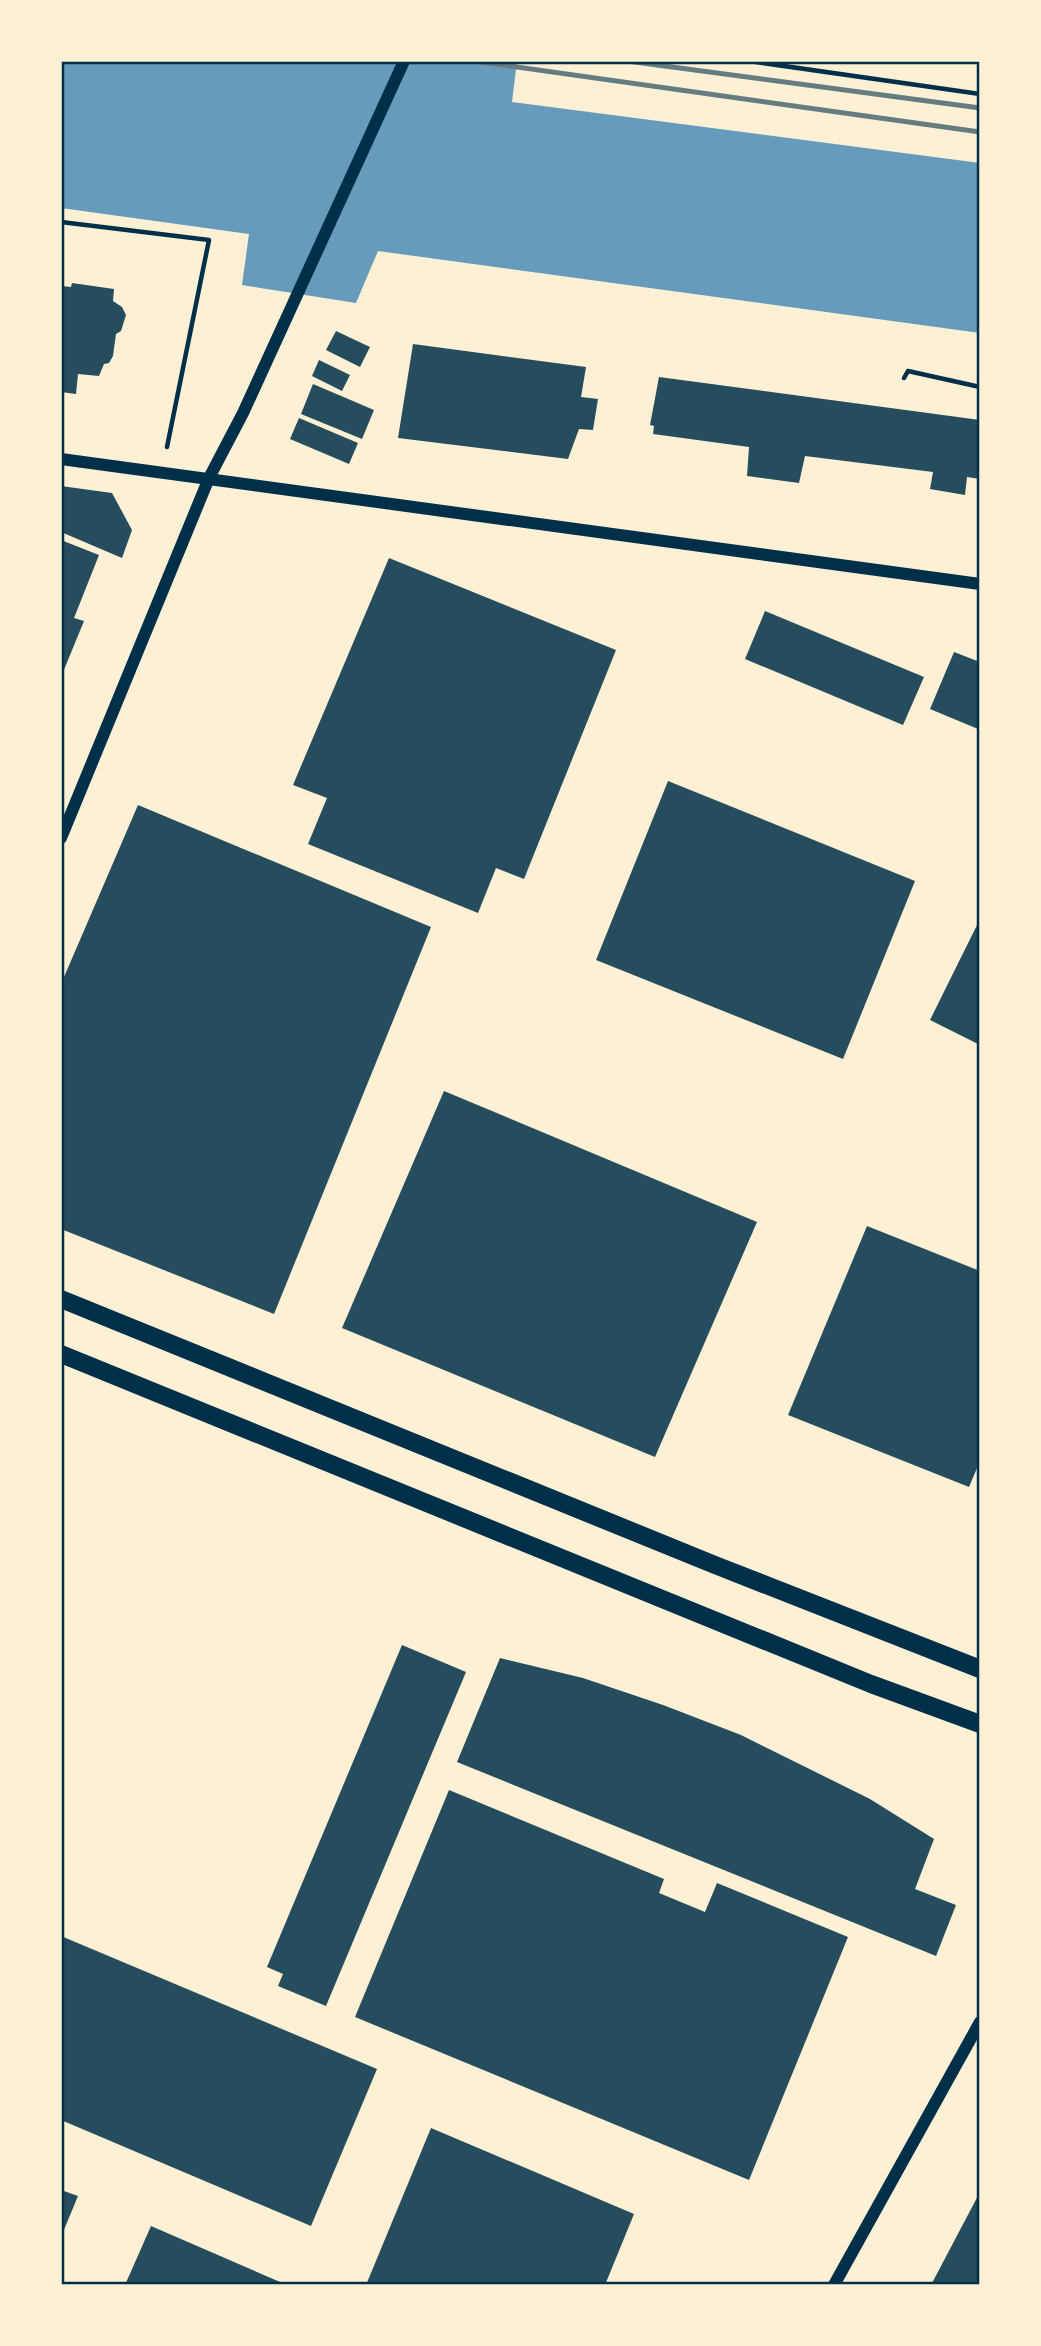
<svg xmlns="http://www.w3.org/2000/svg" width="1041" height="2346" font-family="'Work Sans',sans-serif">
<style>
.water{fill:#669bbc}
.building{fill:#264d5e}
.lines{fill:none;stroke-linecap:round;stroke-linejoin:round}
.path{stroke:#003049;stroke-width:4.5}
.tertiary{stroke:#003049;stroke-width:12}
.primary{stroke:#003049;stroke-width:18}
.rail{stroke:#657d81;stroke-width:5}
.neatline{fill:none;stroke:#003049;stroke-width:2.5}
</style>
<rect width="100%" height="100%" fill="#fdf0d5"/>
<!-- water -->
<path class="water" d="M61 61H517L512 102 980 163V333L378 251 356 303 242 285 249 234 61 208Z"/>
<!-- building -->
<g class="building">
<path d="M72 283 114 289 113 301 122 307 126 315 121 331 116 334 113 356 109 363 104 364 99 376 78 374 76 394 61 392 64 373H61V286L71 287Z"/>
<path d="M336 331 370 347 360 367 326 350Z"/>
<path d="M413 344 586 367 581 397 598 399 593 430 579 429 568 459 398 438Z"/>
<path d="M319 360 350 375 342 391 312 376Z"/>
<path d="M659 377 980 420V479L967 477 965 495 930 489 933 472 805 456 799 483 747 476 749 447 653 434 654 426 650 425Z"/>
<path d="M313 384 374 410 362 439 301 414Z"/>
<path d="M299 418 358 443 349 464 290 439Z"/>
<path d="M61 486 112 493 132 530 122 558 61 532Z"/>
<path d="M61 540 99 555 74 618 84 621 61 677Z"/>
<path d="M389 558 616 650 524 879 496 868 478 913 308 844 327 798 293 785Z"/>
<path d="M765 611 924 677 903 725 745 659Z"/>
<path d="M954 652 980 662 978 729 930 709Z"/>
<path d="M668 781 915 881 843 1059 596 960Z"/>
<path d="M138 805 431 927 274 1314 61 1229V984Z"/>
<path d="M980 919V1045L930 1020Z"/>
<path d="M444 1091 757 1222 655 1457 342 1328Z"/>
<path d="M867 1226 980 1271V1461L969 1487 788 1415Z"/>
<path d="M402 1645 466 1672 326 2006 278 1986 283 1974 267 1967Z"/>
<path d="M500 1658 583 1678 663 1705 741 1735 870 1799 934 1839 915 1889 956 1905 936 1956 457 1762Z"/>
<path d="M449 1790 664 1879 659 1893 705 1912 717 1883 848 1937 749 2180 355 2017Z"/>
<path d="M61 1936 377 2069 311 2226 61 2120Z"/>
<path d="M431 2128 634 2214 605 2285H366Z"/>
<path d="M61 2190 78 2196 61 2237Z"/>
<path d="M980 2192V2285H931Z"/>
<path d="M151 2226 287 2285H125Z"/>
</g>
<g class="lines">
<!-- path -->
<g class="path">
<path d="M749 61 980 94"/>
<path d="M61 222 209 240 167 447"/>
<path d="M904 378 908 371 980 387"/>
</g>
<!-- tertiary -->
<g class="tertiary">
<path d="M61 459 980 584"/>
<path d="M61 838 209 478 243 413 404 61"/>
<path d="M834 2285 980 2022"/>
</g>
<!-- primary -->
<g class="primary">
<path d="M61 1299 715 1565 980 1669"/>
<path d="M61 1354 871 1684 980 1724"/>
</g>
<!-- rail -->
<g class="rail">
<path d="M474 61 980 132"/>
<path d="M627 61 980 108"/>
</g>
</g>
<!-- border -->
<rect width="1041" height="2346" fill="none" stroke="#fdf0d5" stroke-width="126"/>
<rect x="63" y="63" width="915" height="2220" class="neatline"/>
</svg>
